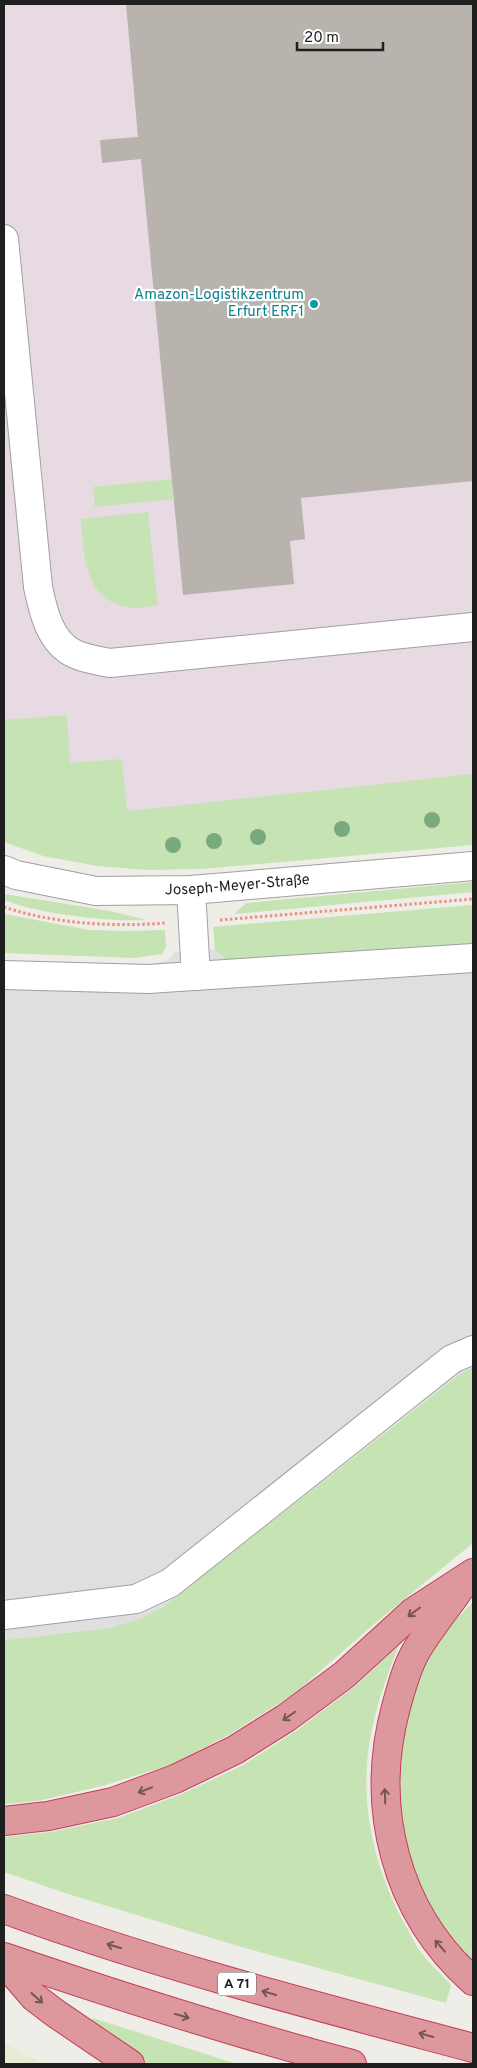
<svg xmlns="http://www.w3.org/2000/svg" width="477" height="2068" font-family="Overpass,sans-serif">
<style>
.industrial{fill:#e7dae3}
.farmland{fill:#e7ebd4}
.grass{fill:#c6e3b3}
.parking{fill:#dfdfdf}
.building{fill:#b8b3ad}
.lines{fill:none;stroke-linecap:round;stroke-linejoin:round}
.minor-casing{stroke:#a0a0a0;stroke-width:30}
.highway-casing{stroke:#c63b5c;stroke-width:30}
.path{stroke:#e9937d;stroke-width:3;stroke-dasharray:2.5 2.5;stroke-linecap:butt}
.minor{stroke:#fff;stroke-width:28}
.highway{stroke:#dd989e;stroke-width:28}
.tree{fill:#79a97e}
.oneway{stroke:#745558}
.culture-dot{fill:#0f9aa8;stroke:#fff;stroke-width:2}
.labels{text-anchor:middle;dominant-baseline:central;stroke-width:4.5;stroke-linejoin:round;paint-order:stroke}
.shield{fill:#fff;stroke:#626262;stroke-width:1}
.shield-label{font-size:14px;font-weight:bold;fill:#1f1f1f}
.culture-label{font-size:15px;fill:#0d838f;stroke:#fff;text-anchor:end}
.street-label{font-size:15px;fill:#1f1f1f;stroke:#fff}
</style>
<rect width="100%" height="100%" fill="#efede7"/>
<!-- industrial -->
<path class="industrial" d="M4 4H473V801L208 827 4 800Z"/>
<!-- farmland -->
<path class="farmland" d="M4 2043 44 2064H4Z"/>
<!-- grass -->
<g class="grass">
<path d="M172 479 173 499 95 507 93 487Z"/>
<path d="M148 512 158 605C150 606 142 609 134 608 84 603 84 558 81 519Z"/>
<path d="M67 715 70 763 122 759 127 811 473 774V845L202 869 146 870 97 866 43 856 4 842V720Z"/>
<path d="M473 882V892L234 914 246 903Z"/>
<path d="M4 894 110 911 147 920C108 922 39 914 4 900Z"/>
<path d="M473 905V945L229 963 215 950 213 927Z"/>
<path d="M4 914 89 930 127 931 165 930 166 947 162 954 135 958 4 953Z"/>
<path d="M473 1367V1543L374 1624 294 1694 227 1736 170 1765 102 1786 38 1801 4 1804V1640L109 1628 163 1607 461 1373Z"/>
<path d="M473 1602V1963C464 1953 454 1943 445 1932 440 1925 436 1917 432 1909 389 1833 389 1740 427 1661 437 1639 456 1619 473 1602Z"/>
<path d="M399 1645C388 1673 378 1700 372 1729 357 1796 373 1869 407 1928 411 1935 415 1944 420 1951 429 1963 441 1974 451 1985L446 2003 238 1946 68 1894 4 1872V1837L50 1832 118 1818 182 1794 243 1765 296 1731 354 1687Z"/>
<path d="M93 2018 237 2064H148L91 2021Z"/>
</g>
<!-- parking -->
<path class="parking" d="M473 945V1367L461 1373 387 1429 163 1607 140 1619 109 1628 4 1640V962L145 967 168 960 175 952 194 950H215L229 963Z"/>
<!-- building -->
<path class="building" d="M126 4H473V481L301 498 305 539 290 541 294 584 183 595 141 159 102 163 100 140 138 137Z"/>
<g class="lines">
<!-- minor casing -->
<g class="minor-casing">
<g id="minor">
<path d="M4 239 38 587C43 611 50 643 75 654 86 659 98 661 110 663L473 627"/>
<path id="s1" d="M4 870 16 875 96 891 191 890 473 866"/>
<path d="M191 890 196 976"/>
<path d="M4 975 148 979 473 958"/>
<path d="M4 1615 136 1599 170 1583 452 1359 473 1350"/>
</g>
</g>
<!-- highway casing -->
<g class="highway-casing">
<g id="highway">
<path d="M461 1587C446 1609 428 1630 415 1653 406 1669 401 1689 396 1707 369 1807 395 1912 473 1981"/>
<path d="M4 1821 48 1816 113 1802 175 1779 235 1750 286 1718 344 1675 413 1612 473 1573"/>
<path d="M4 1909C157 1965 316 2006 473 2048"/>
<path d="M4 1957C119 1996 234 2033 352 2064"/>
<path d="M4 1962 34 1997 55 2013 130 2064"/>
</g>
</g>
<!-- path -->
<g class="path">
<path d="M4 907C54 924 114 927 166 923"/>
<path d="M220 920 473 899"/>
</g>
<!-- minor -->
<use href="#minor" class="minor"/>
<!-- highway -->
<use href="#highway" class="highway"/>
</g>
<!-- trees -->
<g class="tree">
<circle cx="432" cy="820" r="8"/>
<circle cx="342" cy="829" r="8"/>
<circle cx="258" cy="837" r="8"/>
<circle cx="214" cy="841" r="8"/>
<circle cx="173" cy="845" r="8"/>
</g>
<!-- one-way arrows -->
<defs><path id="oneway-shaft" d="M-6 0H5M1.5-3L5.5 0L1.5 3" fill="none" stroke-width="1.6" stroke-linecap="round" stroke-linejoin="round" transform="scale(1.25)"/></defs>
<g class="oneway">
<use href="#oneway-shaft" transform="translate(414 1612) rotate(143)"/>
<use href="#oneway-shaft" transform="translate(289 1716) rotate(145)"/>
<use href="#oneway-shaft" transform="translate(145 1790) rotate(159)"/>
<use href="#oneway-shaft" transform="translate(385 1796) rotate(-92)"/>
<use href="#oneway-shaft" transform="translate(114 1946) rotate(-163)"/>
<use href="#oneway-shaft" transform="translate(440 1946) rotate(-131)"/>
<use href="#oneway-shaft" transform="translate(269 1993) rotate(-164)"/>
<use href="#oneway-shaft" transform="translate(37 1998) rotate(42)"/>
<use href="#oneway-shaft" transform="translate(182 2016) rotate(17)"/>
<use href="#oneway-shaft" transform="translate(426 2035) rotate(-165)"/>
</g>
<!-- markers -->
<circle class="culture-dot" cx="314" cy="304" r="5"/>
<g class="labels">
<!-- shield labels -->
<rect class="shield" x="218" y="1972.5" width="38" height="23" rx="4"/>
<g class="shield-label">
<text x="237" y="1984">A 71</text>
</g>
<!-- culture labels -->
<g class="culture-label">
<text x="304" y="295">Amazon-Logistikzentrum<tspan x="304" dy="17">Erfurt ERF1</tspan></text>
</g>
<!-- street labels -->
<g class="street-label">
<text stroke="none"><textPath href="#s1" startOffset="236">Joseph-Meyer-Straße</textPath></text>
</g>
</g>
<!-- border -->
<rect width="477" height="2068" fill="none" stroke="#1f1f1f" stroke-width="10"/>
<!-- scale -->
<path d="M297 42v8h86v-8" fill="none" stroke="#1f1f1f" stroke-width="2.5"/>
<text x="304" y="42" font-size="15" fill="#1f1f1f" stroke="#ffffff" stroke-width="4" paint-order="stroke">20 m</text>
</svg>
